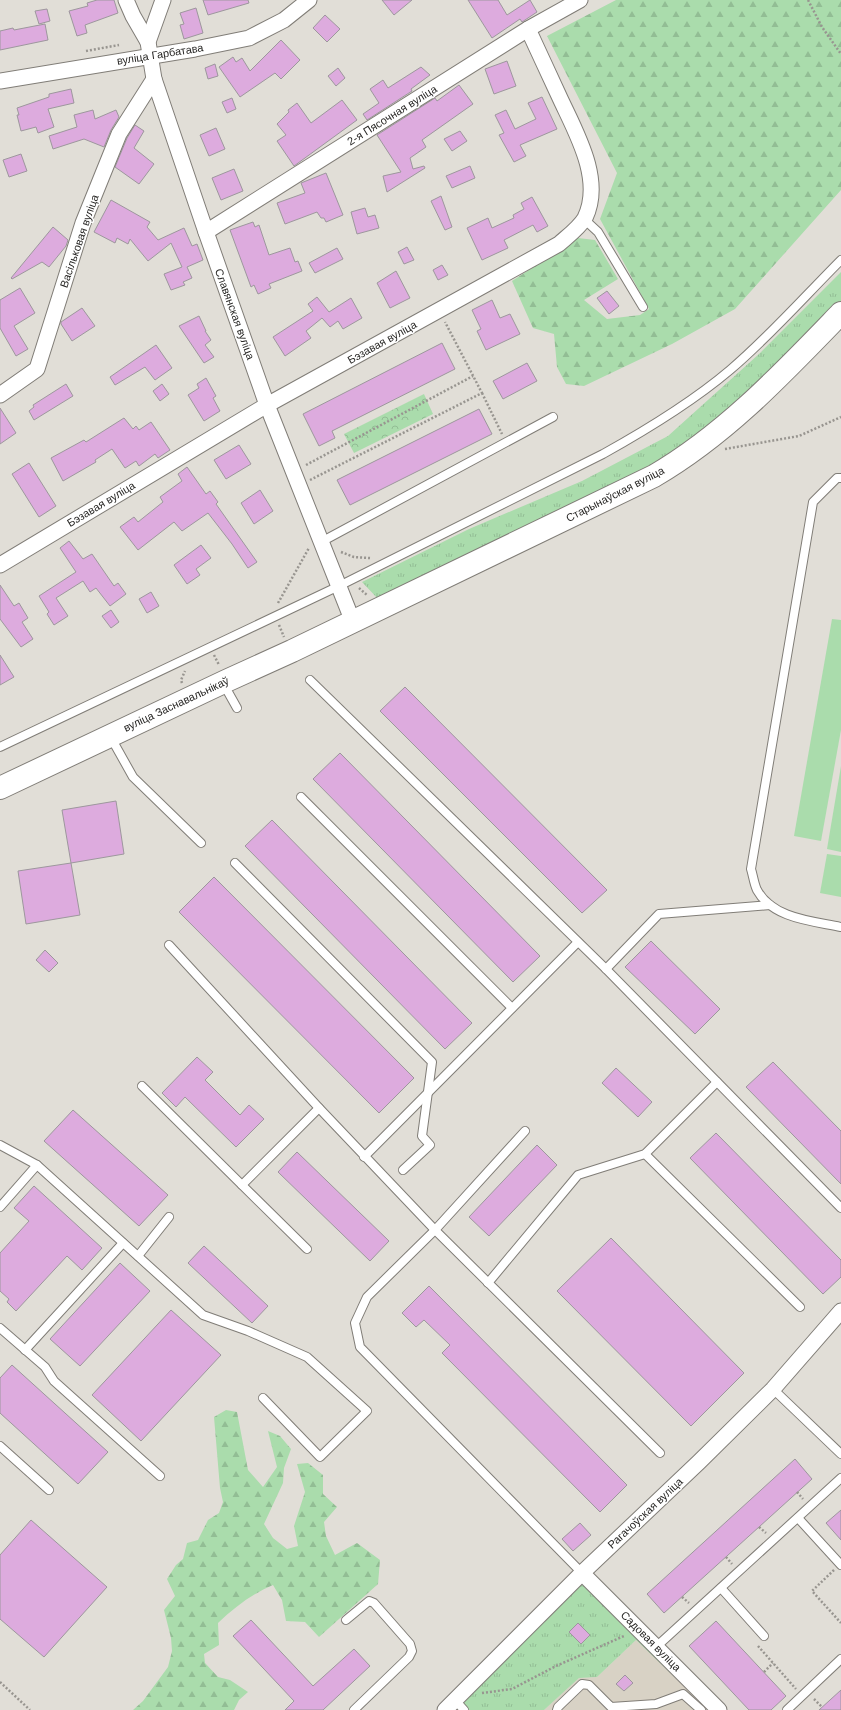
<svg xmlns="http://www.w3.org/2000/svg" width="841" height="1710" font-family="Arial,sans-serif">
<style>
.built{fill:#d8d2c5}
.grass{fill:url(#grass-tufts)}
.forest{fill:url(#forest-firs)}
.park{fill:url(#park-crowns)}
.pitch{fill:#aadcac}
.building{fill:#ddabde;stroke:#9d979d}
.lines{fill:none;stroke-linecap:round;stroke-linejoin:round}
.service-casing{stroke:#807d77;stroke-width:10}
.minor-casing{stroke:#807d77;stroke-width:17}
.secondary-casing{stroke:#807d77;stroke-width:24}
.path{stroke:#989590;stroke-width:2.5;stroke-dasharray:2 2;stroke-linecap:butt}
.service{stroke:#fff;stroke-width:8}
.minor{stroke:#fff;stroke-width:15}
.secondary{stroke:#fff;stroke-width:22}
.labels{text-anchor:middle;dominant-baseline:central;stroke-width:3;stroke-linejoin:round;paint-order:stroke}
.street-label{font-size:11px;fill:#282725;stroke:#fff}
</style>
<defs>
<pattern id="grass-tufts" width="24" height="20" patternUnits="userSpaceOnUse"><rect width="24" height="20" fill="#aadcac"/><path d="M3 7l-1-3M5 7V3M7 7l1-3M15 17l-1-3M17 17v-4M19 17l1-3" fill="none" stroke="#92bd94"/></pattern>
<pattern id="forest-firs" width="22" height="20" patternUnits="userSpaceOnUse"><rect width="22" height="20" fill="#aadcac"/><path d="M5 1l3.5 6h-7zM16 11l3.5 6h-7z" fill="#92bd94"/></pattern>
<pattern id="park-crowns" width="20" height="18" patternUnits="userSpaceOnUse"><rect width="20" height="18" fill="#aadcac"/><path d="M2 6a3 3 0 1 1 6 0M12 15a3 3 0 1 1 6 0" fill="none" stroke="#92bd94"/></pattern>
</defs>
<rect width="100%" height="100%" fill="#e1ded7"/>
<!-- built -->
<path class="built" d="M636 1640 709 1710H544L579 1678 597 1677Z"/>
<!-- grass -->
<g class="grass">
<path d="M841 272V305L733 410 648 471 379 600 362 582 469 529 582 481 668 436 759 354Z"/>
<path d="M582 1580 709 1710 636 1640 597 1677 579 1678 544 1710H445Z"/>
</g>
<!-- forest -->
<g class="forest">
<path d="M616 0H841V190L735 309 672 344 584 386 566 384 557 367 554 334 533 328 512 281 578 238 595 240 618 279 584 300 607 319 640 315 649 309 600 219 617 173 547 36Z"/>
<path d="M226 1410 237 1412 248 1470 263 1487 277 1467 268 1431 280 1436 291 1449 284 1468 283 1483 264 1524 273 1538 287 1549 298 1546 294 1526 305 1492 297 1464 308 1463 323 1475V1494L337 1507 324 1522 326 1536 335 1555 357 1543 380 1560 378 1584 319 1637 305 1622 286 1621 282 1600 273 1585C252 1594 235 1607 218 1623L219 1645 204 1654 205 1663 218 1677 230 1680 248 1692 239 1700 234 1710H133L143 1701 168 1667 172 1651 171 1638 164 1610 175 1596 167 1579 176 1565 183 1559 187 1543 198 1540 208 1520 219 1513 223 1502 220 1488 214 1417Z"/>
</g>
<!-- park -->
<path class="park" d="M424 394 433 414 354 453 344 434Z"/>
<!-- pitch -->
<g class="pitch">
<path d="M832 619 841 620V730L821 841 794 836Z"/>
<path d="M841 766V852L827 849Z"/>
<path d="M827 854 841 856V897L820 893Z"/>
</g>
<!-- building -->
<g class="building">
<path d="M97 0H114L118 13 85 25 87 33 77 36 69 11 88 6 87 3Z"/>
<path d="M203 0H248L249 3 208 15Z"/>
<path d="M382 0H412L394 15Z"/>
<path d="M468 0H498L507 15 530 0 537 12 522 22 520 19 492 38Z"/>
<path d="M196 8 203 33 184 39 180 25 184 24 180 13Z"/>
<path d="M47 9 50 21 39 24 35 11Z"/>
<path d="M325 15 340 29 327 42 313 28Z"/>
<path d="M45 24 48 40 0 50V31L13 28 14 30Z"/>
<path d="M281 40 300 60 281 79 275 73 240 97 219 67 233 57 236 62 242 58 250 71Z"/>
<path d="M507 61 516 86 494 94 485 69Z"/>
<path d="M215 64 218 76 208 79 205 68Z"/>
<path d="M421 67 430 75 411 89 412 91 367 120 363 114 379 103 370 89 383 80 388 88Z"/>
<path d="M338 68 345 78 336 86 328 76Z"/>
<path d="M459 85 473 104 422 140 426 147 410 158 413 169 424 166 425 168 387 192 383 176 401 172 377 135 435 98 437 101Z"/>
<path d="M71 89 74 103 48 109 54 127 38 133 36 127 21 131 17 115H19L17 108 49 97V94Z"/>
<path d="M542 97 557 129 520 145 526 156 514 162 499 135 504 133 495 115 506 110 515 129 536 119 528 103Z"/>
<path d="M232 98 236 109 227 113 222 102Z"/>
<path d="M342 100 357 120 294 166 277 141 286 135 277 124 289 112 288 110 297 103 311 123Z"/>
<path d="M93 110 95 119 116 110 119 117 111 130 104 147 84 139 53 149 49 136 77 127 74 115Z"/>
<path d="M135 125 144 131 134 148 154 164 139 184 115 167 127 138Z"/>
<path d="M216 128 225 149 209 156 200 135Z"/>
<path d="M460 131 467 141 452 151 444 139Z"/>
<path d="M21 154 27 171 9 177 3 160Z"/>
<path d="M470 166 475 178 452 188 446 176Z"/>
<path d="M234 169 243 191 221 200 212 178Z"/>
<path d="M326 173 343 215 326 222 324 218H321L317 212 285 224 277 203 305 193 301 183Z"/>
<path d="M441 196 452 227 445 230 431 201Z"/>
<path d="M532 197 548 226 537 232 533 225 504 240 508 248 482 260 467 228 488 218 492 228 514 218 513 215 524 209 521 203Z"/>
<path d="M111 200 150 222 147 227 158 240 184 228 192 246 197 244 203 260 187 267 192 278 183 282 185 285 171 290 164 274 182 267 171 243 148 261 130 239 128 244 117 238 115 243 94 232Z"/>
<path d="M365 208 368 217 375 215 379 228 357 234 351 212Z"/>
<path d="M253 222 255 227 259 225 269 255 290 248 295 262 298 261 302 271 269 284 271 288 258 294 254 285 251 287 230 230Z"/>
<path d="M53 227 68 240 66 246 49 267 42 262 12 279 11 278Z"/>
<path d="M407 247 414 260 404 264 398 252Z"/>
<path d="M337 248 343 259 315 273 309 263Z"/>
<path d="M442 265 448 275 438 280 433 270Z"/>
<path d="M396 271 410 298 390 308 377 283Z"/>
<path d="M20 288 35 313 14 326 28 349 16 356 0 328V300Z"/>
<path d="M607 291 619 306 609 314 597 298Z"/>
<path d="M317 297 329 312 351 298 362 318 343 329 338 321 330 327 322 318 306 331 311 338 285 356 273 337 313 311 308 304Z"/>
<path d="M492 300 500 318 510 314 520 334 486 350 477 331 481 329 472 310Z"/>
<path d="M82 308 95 326 72 341 61 324V322Z"/>
<path d="M199 316 206 331H205L211 340 205 345 214 357 204 363 179 326Z"/>
<path d="M442 343 455 369 332 431 335 438 319 446 303 414Z"/>
<path d="M156 345 172 368 155 380 145 367 115 385 110 377Z"/>
<path d="M527 363 537 381 503 399 493 381Z"/>
<path d="M206 378 216 396 213 398 220 411 204 421 188 395 199 388 197 384Z"/>
<path d="M66 384 73 396 34 420 29 411 34 407 33 405Z"/>
<path d="M162 384 169 394 160 401 153 391Z"/>
<path d="M0 408 16 433 0 444Z"/>
<path d="M479 409 492 434 350 505 337 480Z"/>
<path d="M124 418 133 429 136 426 139 430 151 422 170 450 158 458 155 454 139 466 136 461 125 468 112 449 95 460 96 462 63 481 51 458 84 440 86 442Z"/>
<path d="M239 445 251 464 226 479 214 460Z"/>
<path d="M29 463 56 506 39 517 12 474Z"/>
<path d="M187 467 206 494 210 491 218 502 216 504 257 562 248 568 232 544 208 513 182 531 174 522 138 550 120 527 134 517 138 522 163 502 160 497 182 481 178 474Z"/>
<path d="M260 490 273 511 254 524 241 503Z"/>
<path d="M69 541 83 559 92 554 114 586 118 583 126 594 110 606 96 588 90 592 83 581 56 598 68 616 54 625 47 614 49 612 39 596 76 572 60 548Z"/>
<path d="M201 545 211 558 196 569 200 575 187 584 174 565Z"/>
<path d="M0 585 14 606 19 603 28 618 22 622 33 639 21 647 0 619Z"/>
<path d="M151 592 159 606 147 613 139 599Z"/>
<path d="M111 610 119 622 111 628 102 616Z"/>
<path d="M0 655 14 677 0 685Z"/>
<path d="M405 687 607 890 582 913 380 711Z"/>
<path d="M340 753 540 956 513 982 313 779Z"/>
<path d="M116 801 124 854 71 863 62 810Z"/>
<path d="M272 820 472 1023 445 1049 245 846Z"/>
<path d="M71 863 80 915 26 924 18 871Z"/>
<path d="M214 877 414 1078 379 1113 179 912Z"/>
<path d="M651 941 720 1009 695 1034 625 967Z"/>
<path d="M45 950 58 963 49 972 36 960Z"/>
<path d="M197 1057 213 1072 205 1080 240 1115 249 1105 264 1119 236 1147 185 1097 176 1107 162 1093Z"/>
<path d="M773 1062 841 1131V1184L746 1087Z"/>
<path d="M616 1068 652 1102 638 1117 602 1083Z"/>
<path d="M73 1110 168 1195 139 1226 44 1141Z"/>
<path d="M716 1133 841 1260V1277L823 1294 690 1158Z"/>
<path d="M537 1145 557 1165 489 1236 469 1217Z"/>
<path d="M297 1152 389 1241 370 1261 278 1172Z"/>
<path d="M34 1186 102 1248 82 1270 67 1256 16 1311 7 1302 9 1299 0 1291V1253L29 1221 14 1208Z"/>
<path d="M611 1238 744 1373 691 1426 557 1291Z"/>
<path d="M204 1246 268 1306 252 1323 188 1263Z"/>
<path d="M120 1263 150 1291 80 1366 50 1339Z"/>
<path d="M429 1286 627 1485 600 1512 442 1353 450 1345 424 1320 416 1327 402 1313Z"/>
<path d="M171 1310 221 1355 141 1441 92 1395Z"/>
<path d="M12 1365 108 1452 78 1484 0 1413V1378Z"/>
<path d="M795 1459 812 1479 664 1613 647 1594Z"/>
<path d="M841 1510V1540L826 1523Z"/>
<path d="M31 1520 107 1587 44 1657 0 1619V1555Z"/>
<path d="M580 1523 591 1535 573 1551 562 1539Z"/>
<path d="M251 1620 313 1686 354 1649 370 1666 323 1710H285L294 1701 233 1636Z"/>
<path d="M716 1621 786 1696 771 1710H749L689 1646Z"/>
<path d="M578 1623 590 1635 581 1644 569 1632Z"/>
<path d="M625 1675 633 1683 624 1691 616 1684Z"/>
<path d="M841 1690V1710H819Z"/>
</g>
<g class="lines">
<!-- service casing -->
<g class="service-casing">
<g id="service">
<path d="M584 219 598 232 643 307"/>
<path d="M841 478H837L813 502 751 869C753 875 754 884 757 890 773 919 813 921 841 927"/>
<path d="M321 542 553 417"/>
<path d="M310 680 606 969 841 1208"/>
<path d="M223 683 237 708"/>
<path d="M110 736 133 777 201 843"/>
<path d="M0 747 339 586 603 454C648 429 691 403 730 370 769 337 805 296 841 260"/>
<path d="M301 797 512 1008"/>
<path d="M235 863 432 1062 422 1136 430 1145 403 1170"/>
<path d="M169 945 319 1108 435 1230 660 1453"/>
<path d="M606 969 659 914 770 905"/>
<path d="M142 1086 242 1185 319 1108"/>
<path d="M525 1131 435 1230 367 1297 355 1323 360 1347 582 1573"/>
<path d="M0 1145 37 1165 203 1315 248 1331 307 1357 367 1411 320 1457 263 1398"/>
<path d="M645 1154 800 1307"/>
<path d="M364 1157 578 942"/>
<path d="M242 1185 307 1249"/>
<path d="M0 1207 37 1165"/>
<path d="M138 1256 169 1217"/>
<path d="M488 1283 578 1175 645 1154 717 1082"/>
<path d="M0 1328 45 1367 54 1381 160 1476"/>
<path d="M25 1350 123 1243"/>
<path d="M773 1389 841 1454"/>
<path d="M0 1446 49 1490"/>
<path d="M798 1518 841 1565"/>
<path d="M721 1588 764 1636"/>
<path d="M346 1620 369 1601 374 1603 410 1644 412 1651 409 1657 354 1710"/>
<path d="M656 1647 841 1478"/>
<path d="M455 1700 464 1710"/>
<path d="M557 1710 558 1707 582 1684 589 1685 611 1707 656 1704 683 1694 701 1710"/>
<path d="M787 1710 841 1659"/>
</g>
</g>
<!-- minor casing -->
<g class="minor-casing">
<g id="minor">
<path d="M126 0 133 16 148 42"/>
<path d="M163 0 148 42 154 79 206 232 267 405 353 622"/>
<path d="M0 81 195 49 249 38 284 20 309 0"/>
<path d="M206 232 528 29 580 0"/>
<path d="M0 395 37 369 83 223 119 134 154 79"/>
<path d="M0 565 267 405 559 244C568 236 579 228 585 218 604 179 575 131 559 96 549 74 538 51 528 29"/>
<path d="M582 1573 719 1710"/>
<path d="M445 1710 582 1573 699 1462 773 1389 841 1311"/>
</g>
</g>
<!-- secondary casing -->
<g class="secondary-casing">
<path id="secondary" d="M0 788 226 681 292 651 654 476C726 434 783 373 841 313"/>
</g>
<!-- path -->
<g class="path">
<path d="M808 0 822 27 841 54"/>
<path d="M86 51 119 45"/>
<path d="M482 393 502 434"/>
<path d="M725 449 799 436 841 417"/>
<path d="M306 465 473 376"/>
<path d="M310 480 482 393 445 322"/>
<path d="M341 552 354 557 370 558"/>
<path d="M359 588 367 595"/>
<path d="M278 603 309 548"/>
<path d="M279 625 284 637"/>
<path d="M214 655 219 665"/>
<path d="M182 683 181 680 185 671"/>
<path d="M797 1492 803 1499"/>
<path d="M759 1527 766 1533"/>
<path d="M726 1557 732 1564"/>
<path d="M834 1570 812 1591 841 1623"/>
<path d="M682 1597 689 1603"/>
<path d="M758 1646 796 1689"/>
<path d="M764 1672 773 1663"/>
<path d="M0 1682 30 1710"/>
<path d="M482 1693 512 1689 556 1666 624 1636"/>
<path d="M814 1699 822 1707"/>
</g>
<!-- service -->
<use href="#service" class="service"/>
<!-- minor -->
<use href="#minor" class="minor"/>
<!-- secondary -->
<use href="#secondary" class="secondary"/>
</g>
<g class="labels">
<!-- street labels -->
<g class="street-label">
<text transform="translate(160 54) rotate(-9)">вуліца Гарбатава</text>
<text transform="translate(392 115) rotate(-32)">2-я Пясочная вуліца</text>
<text transform="translate(79 241) rotate(-71)">Васільковая вуліца</text>
<text transform="translate(235 314) rotate(70)">Славянская вуліца</text>
<text transform="translate(382 342) rotate(-29)">Бэзавая вуліца</text>
<text transform="translate(615 494) rotate(-27)">Старынаўская вуліца</text>
<text transform="translate(101 504) rotate(-31)">Бэзавая вуліца</text>
<text transform="translate(176 704) rotate(-25)">вуліца Заснавальнікаў</text>
<text transform="translate(645 1513) rotate(-43)">Рагачоўская вуліца</text>
<text transform="translate(651 1641) rotate(45)">Садовая вуліца</text>
</g>
</g>
</svg>
